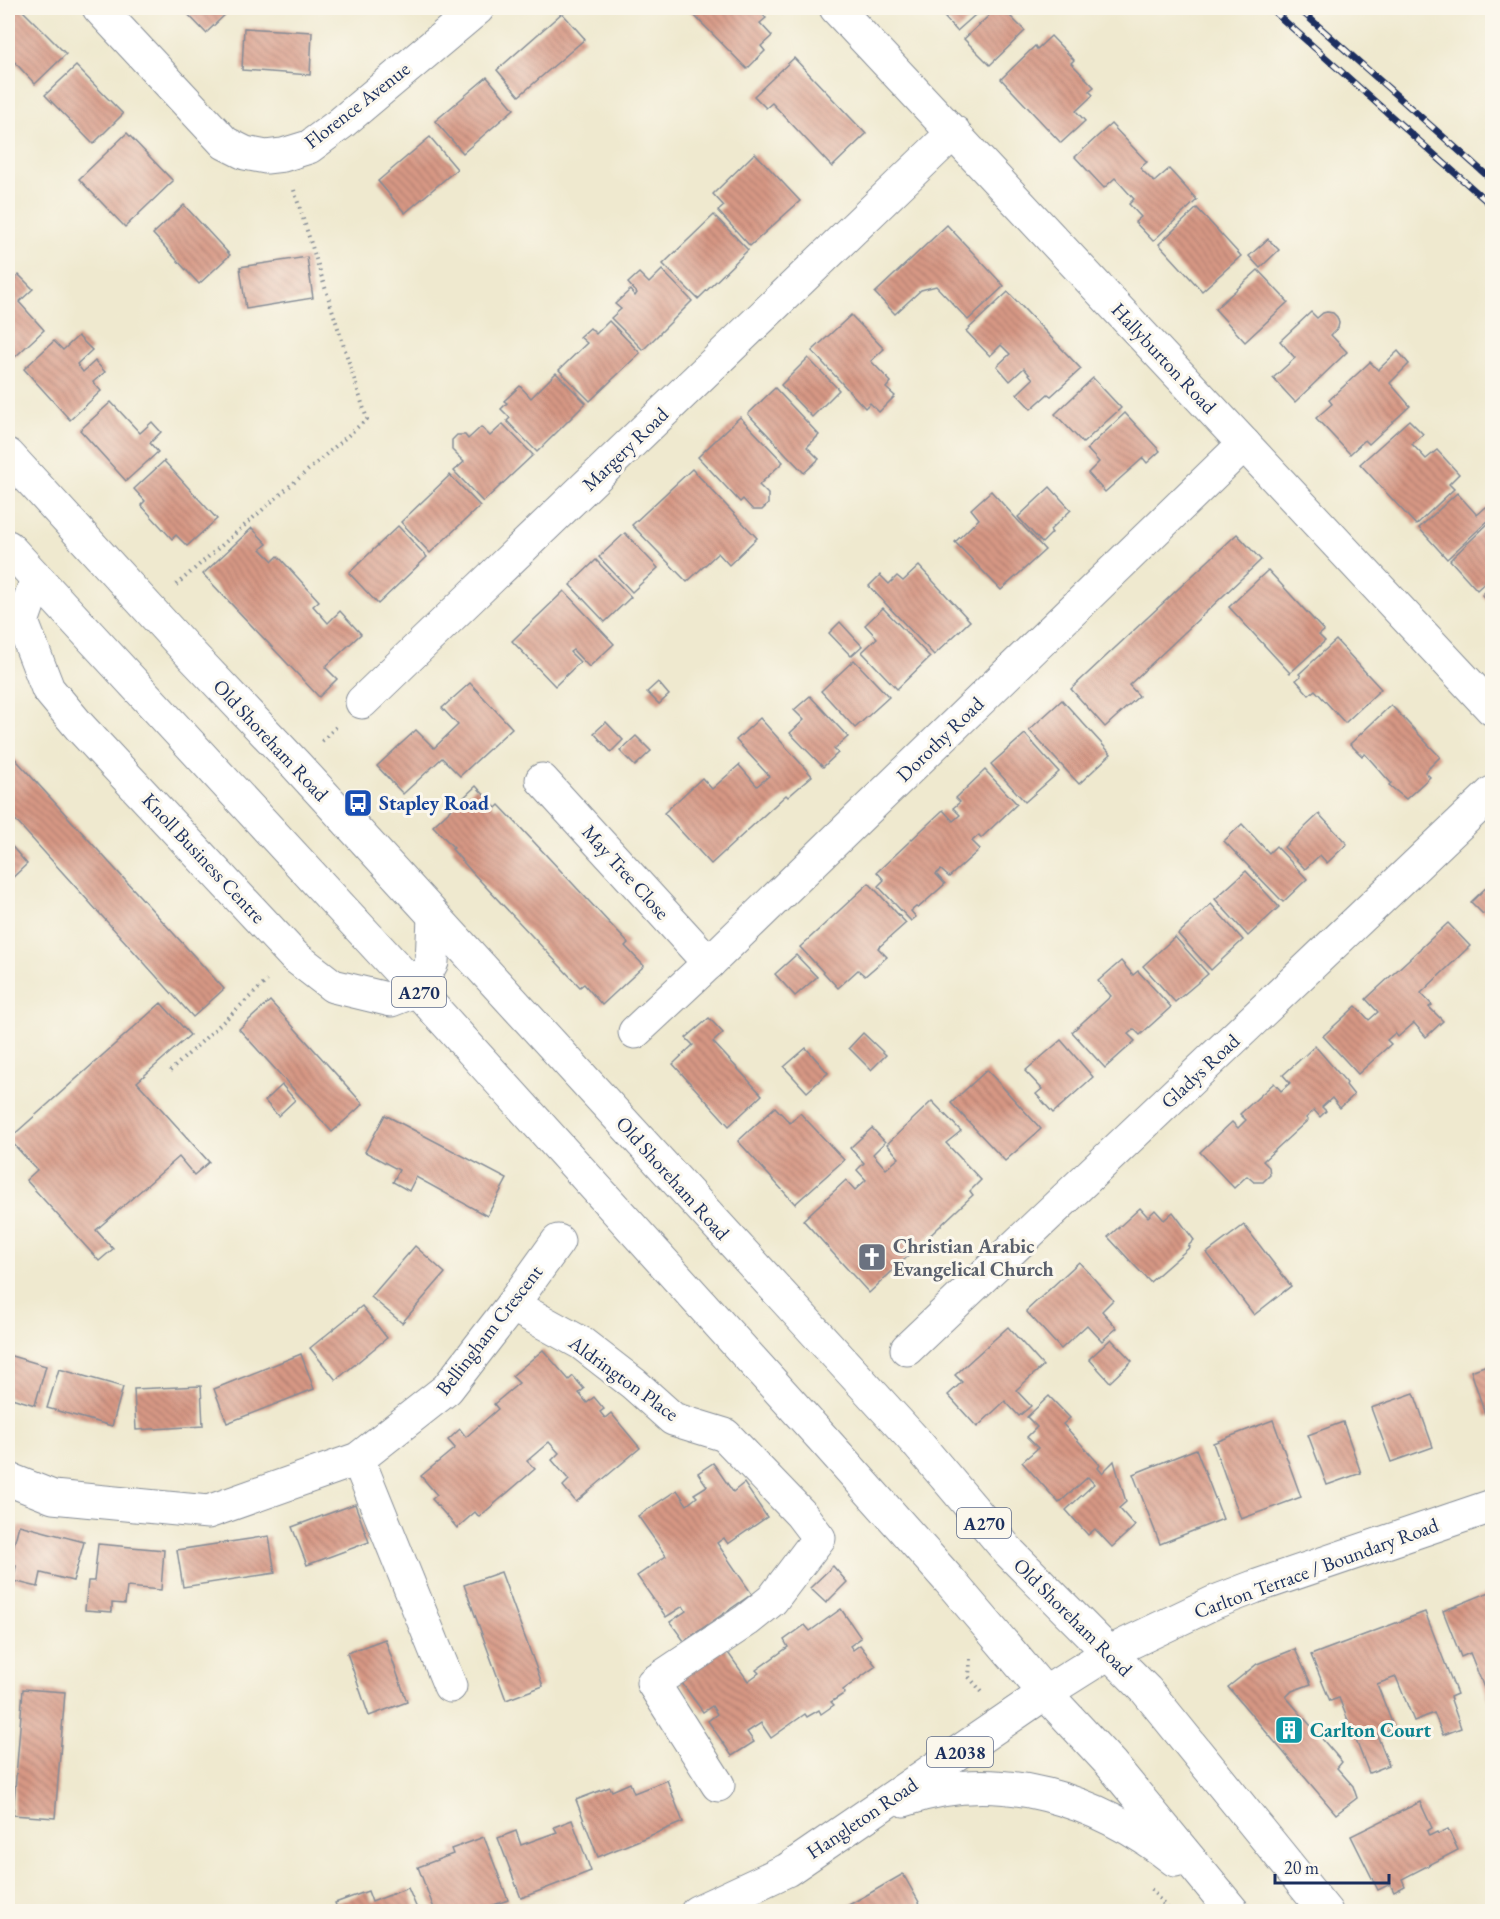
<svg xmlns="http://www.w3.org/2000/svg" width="1500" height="1919" font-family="'EB Garamond',serif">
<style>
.building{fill:url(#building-back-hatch)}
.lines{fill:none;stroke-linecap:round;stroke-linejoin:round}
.minor-casing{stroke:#858c96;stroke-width:35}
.major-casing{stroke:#858c96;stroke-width:35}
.path{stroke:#858c96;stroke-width:4;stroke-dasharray:1.5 4.5;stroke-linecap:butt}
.minor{stroke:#fff;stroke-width:33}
.major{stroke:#fff;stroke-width:33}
.rail-casing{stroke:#1b2f5e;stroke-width:7}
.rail{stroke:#fbf7ec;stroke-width:4.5;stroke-dasharray:14;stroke-linecap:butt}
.labels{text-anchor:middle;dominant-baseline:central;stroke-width:6;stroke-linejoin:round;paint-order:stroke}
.shield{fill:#fbf7ec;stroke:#5e6b89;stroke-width:1.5}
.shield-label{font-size:18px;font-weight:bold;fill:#1b2f5e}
.street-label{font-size:20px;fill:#1b2f5e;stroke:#fbf7ec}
.transit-label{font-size:20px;font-weight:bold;fill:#164399;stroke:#fbf7ec;text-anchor:start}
.worship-label{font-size:20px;font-weight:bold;fill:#5b616d;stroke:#fbf7ec;text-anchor:start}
.culture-label{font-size:20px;font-weight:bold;fill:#0d838f;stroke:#fbf7ec;text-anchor:start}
</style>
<defs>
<pattern id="building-back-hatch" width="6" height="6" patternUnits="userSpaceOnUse" patternTransform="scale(1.5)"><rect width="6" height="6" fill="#d79884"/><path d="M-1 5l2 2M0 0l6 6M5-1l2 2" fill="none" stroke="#ae7c6f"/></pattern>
</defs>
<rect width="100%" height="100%" fill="#fbf7ec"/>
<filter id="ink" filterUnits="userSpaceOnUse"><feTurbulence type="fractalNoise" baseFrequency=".0167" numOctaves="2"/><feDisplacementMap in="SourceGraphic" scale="12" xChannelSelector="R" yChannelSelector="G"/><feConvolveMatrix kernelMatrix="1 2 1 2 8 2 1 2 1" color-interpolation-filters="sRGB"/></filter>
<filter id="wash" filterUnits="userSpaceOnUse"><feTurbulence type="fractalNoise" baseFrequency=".008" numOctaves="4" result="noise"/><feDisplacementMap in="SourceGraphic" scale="24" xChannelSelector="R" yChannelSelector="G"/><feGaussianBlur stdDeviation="1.35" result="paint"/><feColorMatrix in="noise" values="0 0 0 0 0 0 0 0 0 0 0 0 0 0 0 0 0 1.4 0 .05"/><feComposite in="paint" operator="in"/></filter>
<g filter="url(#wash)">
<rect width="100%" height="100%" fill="#efe9cf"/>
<g id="blocks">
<!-- building -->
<g class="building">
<path d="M17 8H20L66 54 35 84 8 55V16Z"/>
<path d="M182 8H232L206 33Z"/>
<path d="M687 8H756L766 18 760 23 772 36 761 46 765 51 747 69Z"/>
<path d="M936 8H983L957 31Z"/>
<path d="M997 8H1002L1025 31 990 65 964 39Z"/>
<path d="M562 13 585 39 519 96 497 70Z"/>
<path d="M244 28 312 32 310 75 242 70Z"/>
<path d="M1051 36 1074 60 1071 63 1094 87 1089 91 1093 95 1076 111 1085 121 1061 143 1001 79 1035 46 1037 49Z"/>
<path d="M794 58 866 134 832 167 772 103 766 108 754 96Z"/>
<path d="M76 66 123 114 93 144 45 95Z"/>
<path d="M487 77 514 109 463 153 435 121Z"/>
<path d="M1111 124 1147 162 1140 168 1154 182 1169 169 1197 200 1153 241 1135 222 1141 217 1129 204 1134 199 1115 178 1104 188 1075 157Z"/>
<path d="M127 133 173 181 125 227 79 179Z"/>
<path d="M430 137 457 169 405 213 378 181Z"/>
<path d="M755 153 800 201 750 246 718 211 724 206 713 194Z"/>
<path d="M184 205 230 255 199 284 153 234Z"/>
<path d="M1197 208 1241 256 1202 291 1159 244Z"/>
<path d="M714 215 748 250 698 299 663 264Z"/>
<path d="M947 225 1004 286 968 320 936 286 921 290 895 314 875 293Z"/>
<path d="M1268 239 1279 250 1260 268 1249 256Z"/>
<path d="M307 257 313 298 246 309 240 267Z"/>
<path d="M662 270 692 301 643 350 611 318 621 309 615 304 630 290 635 296 637 293 628 283 639 273 649 283Z"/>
<path d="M1258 270 1288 302 1245 342 1215 309Z"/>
<path d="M19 275 33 289 19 302 44 330 15 357 8 349V285Z"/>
<path d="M1008 292 1081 369 1051 396 1048 394 1031 409 1017 394 1033 379 1024 368 1010 381 997 366 1010 354 1001 345 990 356 966 331Z"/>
<path d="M1311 312 1317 318 1323 313 1327 312 1333 313 1337 317 1339 323 1338 328 1331 335 1347 352 1295 402 1273 378 1295 358 1280 341Z"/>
<path d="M851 315 884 349 871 361 891 382 886 388 895 396 879 412 870 403 865 408 812 351Z"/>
<path d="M609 321 640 353 590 401 559 370 587 343 580 337 590 328 596 334Z"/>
<path d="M78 336 92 350 77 364 83 372 95 361 105 372 93 382 101 391 70 420 24 369 54 341 63 350Z"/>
<path d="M1398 351 1409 364 1390 383 1410 406 1369 444 1365 440 1350 454 1316 418 1332 404 1329 400 1370 362 1378 370Z"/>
<path d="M808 358 839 390 812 417 781 385Z"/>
<path d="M556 373 586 403 537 452 507 421 510 418 501 409 507 403 504 401 520 386 531 398Z"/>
<path d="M1093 378 1121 408 1083 443 1055 414Z"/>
<path d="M775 388 819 435 807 447 819 459 804 473 748 414Z"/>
<path d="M111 402 140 433 152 422 161 432 150 443 158 452 126 481 80 430Z"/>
<path d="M1125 413 1160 451 1147 463 1143 458 1105 492 1088 473 1099 462 1087 449Z"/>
<path d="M740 417 783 462 759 485 768 494V504L762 510H753L743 499 740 502 698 457Z"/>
<path d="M1409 420 1423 434 1412 444 1426 459 1437 450 1459 474 1449 484 1454 489 1416 525 1360 464Z"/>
<path d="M503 424 533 455 483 502 454 471 464 462 452 450V440L457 435H465L468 439 481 427 490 436Z"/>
<path d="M164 461 217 519 187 546 176 535 172 539 141 505 145 501 134 489Z"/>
<path d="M692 469 757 538 729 565 718 553 687 582 632 525Z"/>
<path d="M450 475 480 506 430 553 401 522Z"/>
<path d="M1050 487 1071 510 1050 530 1052 533 1042 543 1018 517Z"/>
<path d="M991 491 1045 550 1001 590 955 542 979 519 971 509Z"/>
<path d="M1457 493 1477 515 1486 507 1490 511 1492 508V517L1447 559 1419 528Z"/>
<path d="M1492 520V576L1477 590 1450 560Z"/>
<path d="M398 526 427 557 378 604 349 573Z"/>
<path d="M252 528 267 544 261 549 273 561 278 556 319 601 313 606 328 623 340 611 361 634 325 667 337 679 319 697 203 574Z"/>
<path d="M625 533 658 568 632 592 599 557Z"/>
<path d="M1237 534 1261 560 1129 685 1139 696 1105 727 1071 689Z"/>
<path d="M596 560 631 597 605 622 570 585Z"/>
<path d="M919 566 970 621 934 655 869 586 880 575 889 584 897 576 903 581Z"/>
<path d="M1268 570 1324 631 1319 635 1325 641 1290 673 1229 607Z"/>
<path d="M1492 585V606L1482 595Z"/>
<path d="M564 591 614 644 589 667 573 650 570 652 580 662 555 686 512 641Z"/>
<path d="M883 608 930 657 897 689 862 652 877 638 865 625Z"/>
<path d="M840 622 862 646 851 656 829 633Z"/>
<path d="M1336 640 1381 689 1345 723 1315 690 1309 695 1296 680 1301 676 1299 674Z"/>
<path d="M854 660 889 697 855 728 821 691Z"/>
<path d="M658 682 669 695 659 704 647 692Z"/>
<path d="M470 683 512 728 460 776 442 758 403 794 377 766 416 730 434 748 458 725 442 708Z"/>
<path d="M810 696 848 737 834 749 838 753 823 767 790 733 804 720 794 710Z"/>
<path d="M1062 700 1111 754 1079 784 1029 730Z"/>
<path d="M1391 705 1440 757 1425 772 1430 777 1406 799 1389 785 1391 783 1365 754 1362 756 1350 744Z"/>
<path d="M760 718 812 776 788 797 786 795 711 864 664 813 702 778 712 789 739 765 757 786 769 776 736 740Z"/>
<path d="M606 722 623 740 611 752 594 733Z"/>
<path d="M1025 734 1059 772 1025 802 991 764Z"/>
<path d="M636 736 651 751 635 766 620 751Z"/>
<path d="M8 751 224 989 193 1017 8 812Z"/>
<path d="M985 770 1017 804 981 838 979 835 972 841 980 849 949 877 941 870 936 874 945 884 918 908 916 907 911 911 916 917 911 921 878 886 884 880 877 872 943 810 953 821 960 815 953 808 960 802 956 798Z"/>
<path d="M476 786 496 808 499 805 519 826 628 943 625 946 644 966 602 1005 584 984 580 987 562 968 471 871 452 849 454 848 433 826Z"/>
<path d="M1319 814 1347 844 1327 863 1320 855 1305 869 1284 847Z"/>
<path d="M1242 824 1269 853 1276 846 1307 879 1283 902 1224 841Z"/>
<path d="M8 842 27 864 8 882Z"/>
<path d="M1246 871 1279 907 1248 936 1215 899Z"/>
<path d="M1492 882V909L1491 907 1483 914 1471 902Z"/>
<path d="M869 883 906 923 878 948 887 957 865 976 858 970 838 988 800 947Z"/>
<path d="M1211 904 1243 940 1211 970 1178 934Z"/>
<path d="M1448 923 1470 946 1421 993 1432 1005 1429 1007 1443 1021 1426 1037 1414 1023 1398 1037 1395 1033 1387 1040 1391 1044 1358 1074 1323 1036 1356 1006 1369 1020 1378 1012 1366 999Z"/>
<path d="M1175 937 1208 974 1175 1002 1143 966Z"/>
<path d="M796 955 817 977 795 996 775 974Z"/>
<path d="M1121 961 1133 975 1138 971 1171 1007 1140 1035 1134 1029 1128 1034 1135 1041 1105 1068 1072 1032 1111 996 1098 981Z"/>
<path d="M270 1001 363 1104 332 1132 239 1029Z"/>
<path d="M161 1003 190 1035 137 1082 209 1162 194 1175 179 1157 96 1230 113 1249 99 1261 26 1180 37 1170 9 1139Z"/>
<path d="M709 1018 723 1033 713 1042 762 1095 729 1126 673 1064 693 1045 686 1038Z"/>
<path d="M863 1033 886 1055 871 1070 849 1048Z"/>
<path d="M1061 1040 1093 1077 1053 1113 1036 1094 1042 1089 1025 1071Z"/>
<path d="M1315 1046 1347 1083 1346 1085 1354 1095 1340 1108 1332 1098 1322 1107 1326 1111 1320 1117 1314 1110 1306 1118 1308 1120 1263 1161 1269 1167 1270 1175 1263 1182H1254L1247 1176 1234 1188 1200 1152 1232 1122 1238 1128 1246 1120 1240 1114 1274 1083 1281 1091 1290 1083 1283 1075Z"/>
<path d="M806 1048 828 1073 807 1092 784 1067Z"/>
<path d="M987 1070 1041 1129 1005 1161 951 1103Z"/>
<path d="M282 1085 295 1100 278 1116 265 1101Z"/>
<path d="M932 1101 961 1131 946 1143 981 1180 970 1191 973 1195 869 1293 803 1220 846 1180 855 1190 866 1180 857 1170 864 1163 850 1148 872 1128 885 1142 873 1154 886 1169 899 1158 887 1144Z"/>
<path d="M775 1107 790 1123 800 1113 844 1160 795 1204 738 1141Z"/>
<path d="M385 1115 507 1179 487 1216 416 1177 409 1191 393 1182 399 1170 365 1152Z"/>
<path d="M1140 1208 1148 1217 1155 1210 1164 1220 1173 1212 1194 1240 1188 1246 1190 1247 1150 1282 1108 1237Z"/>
<path d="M1244 1225 1291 1286 1254 1315 1207 1253Z"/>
<path d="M415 1246 445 1273 402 1323 371 1297Z"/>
<path d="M1079 1262 1113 1300 1102 1311 1117 1328 1102 1341 1087 1325 1061 1349 1026 1311Z"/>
<path d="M362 1306 387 1338 336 1380 310 1348Z"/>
<path d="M1008 1327 1043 1366 1016 1390 1031 1406 1019 1416 1005 1401 977 1427 948 1395 962 1382 955 1375Z"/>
<path d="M1111 1339 1132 1361 1110 1382 1089 1359Z"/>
<path d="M543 1350 569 1380 573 1376 584 1389 579 1393 587 1403 594 1397 604 1409 600 1412 605 1418 611 1413 640 1448 576 1502 563 1486 569 1480 552 1460 559 1453 549 1442 527 1461 535 1469 479 1517 475 1512 457 1528 432 1499 437 1495 421 1476 455 1448 448 1440 460 1429 466 1437 498 1409 494 1404 519 1383 512 1376Z"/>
<path d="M301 1354 314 1389 227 1423 214 1389Z"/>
<path d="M8 1355 46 1366 35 1405 8 1397Z"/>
<path d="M1492 1363V1414L1486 1417 1471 1371Z"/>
<path d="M59 1369 123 1387 112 1426 47 1408Z"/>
<path d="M201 1386 203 1426 136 1430 134 1389Z"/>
<path d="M1414 1393 1433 1447 1391 1462 1371 1408Z"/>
<path d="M1049 1396 1070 1418 1063 1424 1100 1465 1098 1468 1102 1473 1114 1461 1126 1502 1119 1508 1135 1526 1112 1547 1095 1529 1088 1535 1066 1510 1094 1484 1088 1477 1059 1503 1022 1462 1038 1448 1027 1437 1037 1427 1027 1417Z"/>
<path d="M1273 1420 1301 1497 1241 1519 1213 1443Z"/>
<path d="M1343 1422 1361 1473 1327 1485 1308 1435Z"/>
<path d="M1196 1449 1223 1519 1160 1544 1133 1474Z"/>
<path d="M713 1463 733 1492 744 1483 767 1517 728 1544 724 1538 717 1543 752 1594 684 1641 670 1622 686 1611 683 1606 666 1617 637 1576 666 1556 638 1516 677 1490 687 1505 697 1497 694 1494 707 1486 698 1473Z"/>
<path d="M355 1504 369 1542 307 1565 292 1527Z"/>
<path d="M19 1525 84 1542 73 1581 41 1573 38 1587 13 1581 16 1566 9 1564Z"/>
<path d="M269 1536 275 1573 183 1587 177 1550Z"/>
<path d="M98 1544 164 1550 161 1590 127 1587 125 1604 112 1603V1612L85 1610 88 1581H94Z"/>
<path d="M833 1566 847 1582 826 1603 810 1588Z"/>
<path d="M501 1572 543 1686 506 1700 464 1585Z"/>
<path d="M1492 1591V1699L1489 1700 1470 1653 1461 1657 1443 1611Z"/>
<path d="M841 1609 861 1638 850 1646 853 1650 860 1645 876 1666 843 1690 845 1693 831 1702 834 1705 821 1714 819 1710 807 1717 805 1714 771 1738 761 1723 747 1732 754 1742 732 1756 708 1721 717 1714 712 1706 703 1712 679 1679 724 1647 748 1681 759 1673 756 1670 788 1647 784 1640 805 1625 810 1631Z"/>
<path d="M1425 1612 1457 1694 1450 1697 1461 1728 1443 1735 1434 1713 1414 1721 1396 1677 1377 1684 1394 1728 1377 1735 1389 1765 1369 1773 1339 1698 1330 1701 1311 1655Z"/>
<path d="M385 1639 407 1702 369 1716 347 1653Z"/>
<path d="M1295 1649 1311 1684 1292 1691 1286 1697 1342 1762 1337 1768 1353 1786 1357 1798 1336 1814 1228 1687 1257 1664Z"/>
<path d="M23 1689 65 1692 55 1818 13 1815Z"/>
<path d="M667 1780 683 1822 598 1857 576 1800 610 1787 612 1791 630 1783 634 1793Z"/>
<path d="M1420 1802 1432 1828 1427 1831 1429 1836 1437 1832 1438 1834 1448 1829 1458 1850 1402 1879 1405 1886 1394 1892 1390 1884 1378 1890 1351 1836Z"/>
<path d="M572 1820 591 1871 521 1898 498 1838 516 1831 521 1845 557 1832 554 1827Z"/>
<path d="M484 1837 508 1900 477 1911H435L418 1867 453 1854 451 1849Z"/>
<path d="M903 1874 924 1911H838L872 1892Z"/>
<path d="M408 1888 418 1911H338L335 1903 368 1891 372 1902Z"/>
</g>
</g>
</g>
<g filter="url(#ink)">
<use href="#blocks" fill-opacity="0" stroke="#858c96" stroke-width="1.5"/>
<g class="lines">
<!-- minor casing -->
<g class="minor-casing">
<g id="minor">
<path d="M99 8 225 143 245 153 266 157 283 155 309 147 340 124 478 8"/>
<path d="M836 8 1492 709"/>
<path d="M37 579 22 622 48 689 79 726 294 956 333 986 391 1000 417 990 432 962 434 917"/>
<path d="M362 702 954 132"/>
<path d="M542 780 709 963"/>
<path d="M635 1032 709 963 1244 444"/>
<path d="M512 1305 581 1343 634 1384 673 1419 725 1435 800 1513 819 1538 772 1600 747 1620 653 1683 718 1785"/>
<path d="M907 1349 1492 793"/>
<path d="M358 1459 450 1686"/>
<path d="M8 1479 53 1497 208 1512 358 1459 447 1389 512 1305 558 1241"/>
</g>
</g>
<!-- major casing -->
<g class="major-casing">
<g id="major">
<path d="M8 455 183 646 296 765 916 1442 1010 1553 1146 1690 1326 1912"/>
<path d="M8 547 417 990 825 1441 949 1580 1045 1693 1111 1764 1233 1912"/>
<path d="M904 1800C998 1766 1099 1800 1175 1860"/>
<path d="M697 1912 787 1870 1045 1693 1110 1652 1215 1602 1254 1587 1492 1506"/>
</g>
</g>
<!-- path -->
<g class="path">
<path d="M176 585 367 419 294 190"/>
<path d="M322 741 338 725"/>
<path d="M170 1071 267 981"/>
<path d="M970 1659 969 1677 982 1692"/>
<path d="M1151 1889 1170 1912"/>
</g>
<!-- minor -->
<use href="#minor" class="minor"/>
<!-- major -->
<use href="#major" class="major"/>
<!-- rail casing -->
<g class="rail-casing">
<g id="rail">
<path d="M1270 8 1492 206"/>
<path d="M1298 8 1492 180"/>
</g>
</g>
<!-- rail -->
<use href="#rail" class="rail"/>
</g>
</g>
<!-- icons -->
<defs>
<g id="bus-square" transform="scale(1.5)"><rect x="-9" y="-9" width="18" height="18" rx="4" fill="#1a4fb4" stroke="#fbf7ec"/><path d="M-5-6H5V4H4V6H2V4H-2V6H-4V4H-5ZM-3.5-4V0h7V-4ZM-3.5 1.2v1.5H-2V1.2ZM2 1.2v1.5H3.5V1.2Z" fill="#fff"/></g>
<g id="church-square" transform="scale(1.5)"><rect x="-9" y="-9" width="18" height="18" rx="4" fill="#6b7280" stroke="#fbf7ec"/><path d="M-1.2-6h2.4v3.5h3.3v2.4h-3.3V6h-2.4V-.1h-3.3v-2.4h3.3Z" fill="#fff"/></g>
<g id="building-square" transform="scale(1.5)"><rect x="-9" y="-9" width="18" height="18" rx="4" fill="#0f9aa8" stroke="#fbf7ec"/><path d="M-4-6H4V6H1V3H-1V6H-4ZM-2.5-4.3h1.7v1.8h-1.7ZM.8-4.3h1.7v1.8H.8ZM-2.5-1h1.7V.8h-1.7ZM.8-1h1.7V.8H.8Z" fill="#fff"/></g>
</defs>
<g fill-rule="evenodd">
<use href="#bus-square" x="358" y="803"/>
<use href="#church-square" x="872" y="1257"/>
<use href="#building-square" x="1289" y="1730"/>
</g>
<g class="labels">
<!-- shield labels -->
<g class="shield">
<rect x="392" y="977" width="54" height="30" rx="4.5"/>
<rect x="957" y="1508" width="54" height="30" rx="4.5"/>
<rect x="927" y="1737" width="66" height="30" rx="4.5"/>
</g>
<g class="shield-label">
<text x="419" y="992">A270</text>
<text x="984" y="1523">A270</text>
<text x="960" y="1752">A2038</text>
</g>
<!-- street labels -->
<g class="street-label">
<text transform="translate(357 105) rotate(-38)">Florence Avenue</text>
<text transform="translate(1164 358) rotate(47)">Hallyburton Road</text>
<text transform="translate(625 449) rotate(-44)">Margery Road</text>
<text transform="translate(940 739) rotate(-44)">Dorothy Road</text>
<text transform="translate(271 740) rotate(47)">Old Shoreham Road</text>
<text transform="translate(204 858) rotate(47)">Knoll Business Centre</text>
<text transform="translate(626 872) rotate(48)">May Tree Close</text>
<text transform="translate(1200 1071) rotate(-43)">Gladys Road</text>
<text transform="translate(673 1178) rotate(48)">Old Shoreham Road</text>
<text transform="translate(489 1330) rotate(-52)">Bellingham Crescent</text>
<text transform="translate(624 1378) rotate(36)">Aldrington Place</text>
<text transform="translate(1316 1568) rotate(-20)">Carlton Terrace / Boundary Road</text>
<text transform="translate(1073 1617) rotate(45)">Old Shoreham Road</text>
<text transform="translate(862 1818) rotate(-34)">Hangleton Road</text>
</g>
<!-- transit labels -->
<g class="transit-label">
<text x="379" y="803">Stapley Road</text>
</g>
<!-- worship labels -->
<g class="worship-label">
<text x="893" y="1246">Christian Arabic<tspan x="893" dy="23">Evangelical Church</tspan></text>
</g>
<!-- culture labels -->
<g class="culture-label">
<text x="1310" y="1730">Carlton Court</text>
</g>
</g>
<!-- margin -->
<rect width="1500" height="1919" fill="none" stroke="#fbf7ec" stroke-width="30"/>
<!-- scale -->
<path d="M1275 1874v9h114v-9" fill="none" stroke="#1b2f5e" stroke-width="3"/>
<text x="1284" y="1874" font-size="18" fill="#1b2f5e" stroke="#fbf7ec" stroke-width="4.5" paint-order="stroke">20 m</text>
</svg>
